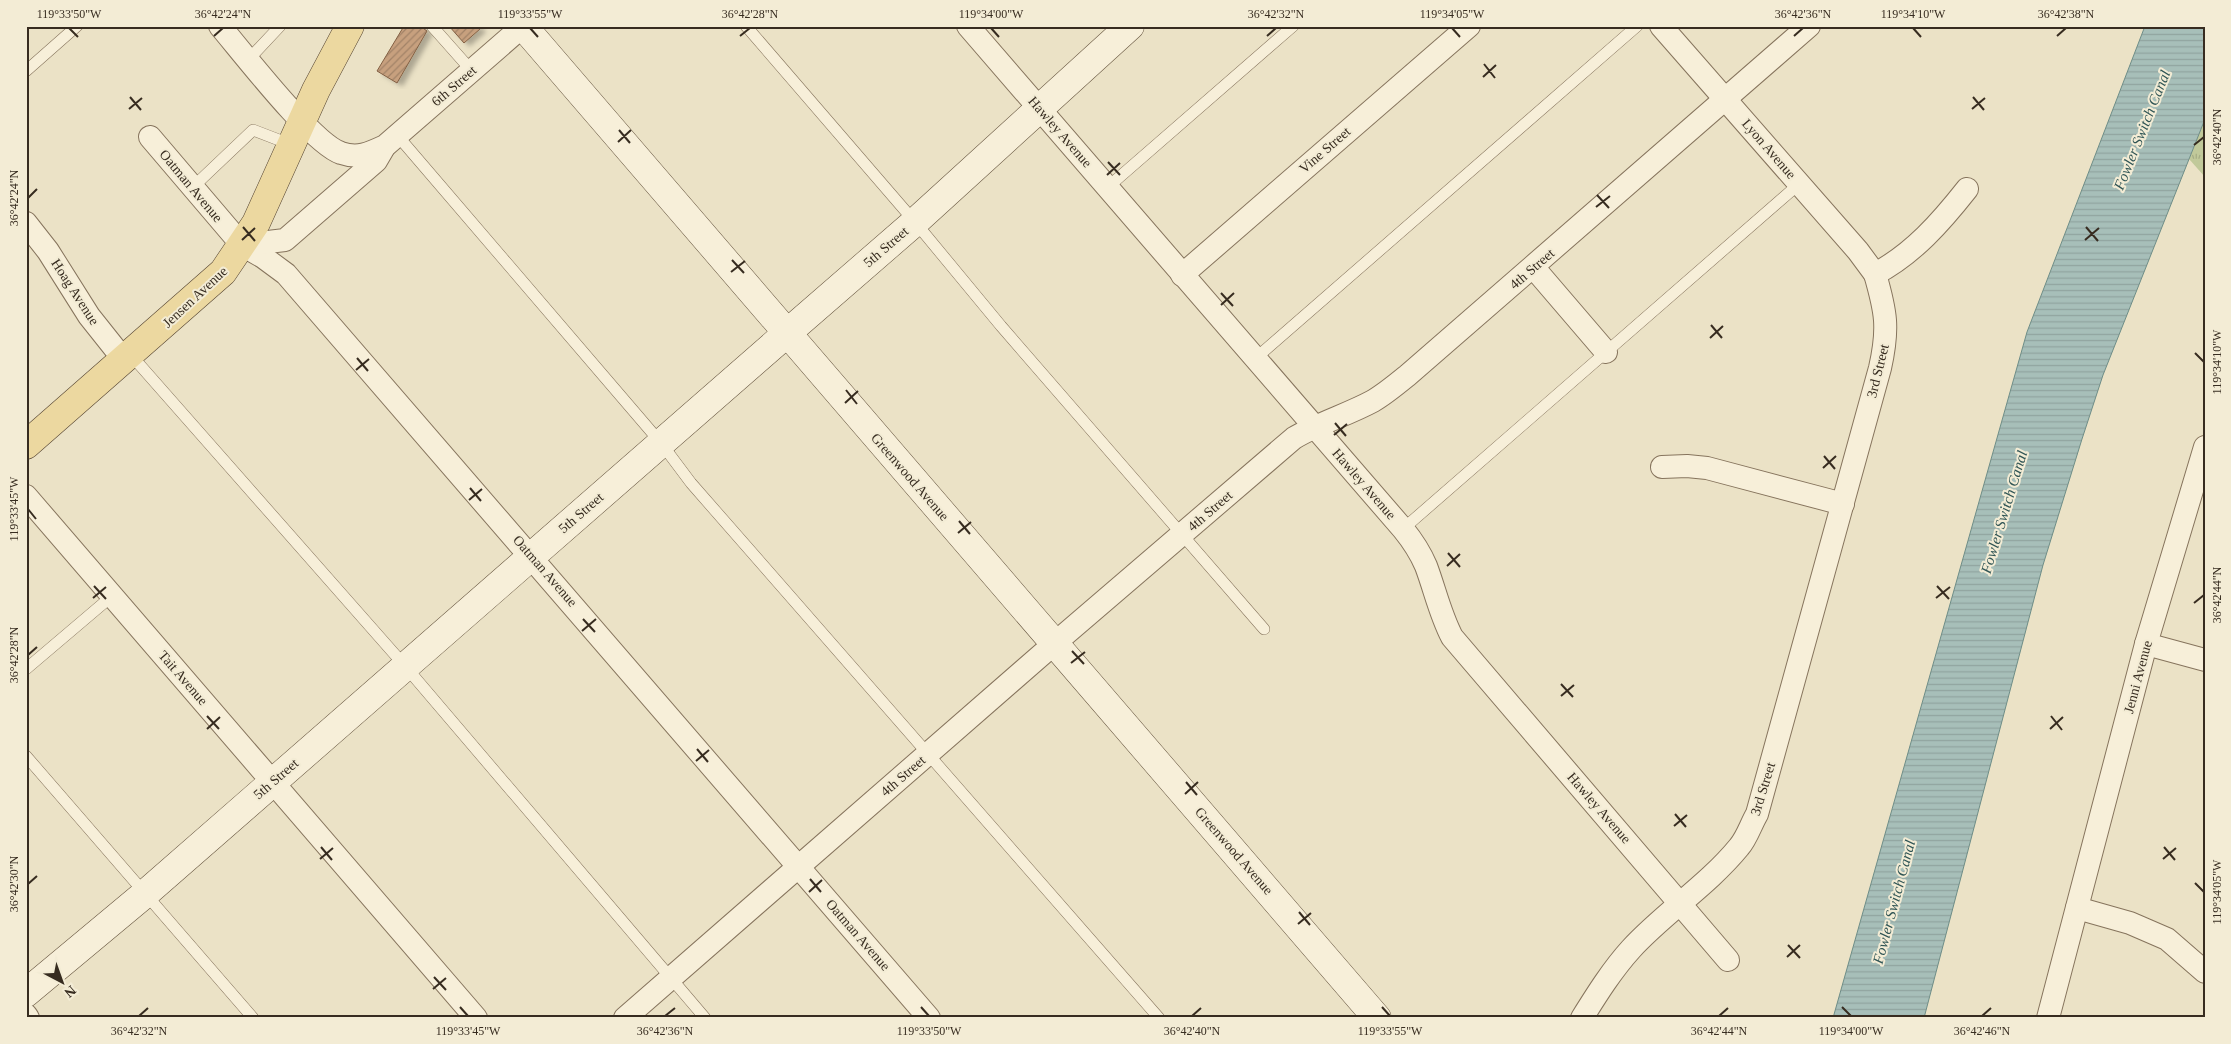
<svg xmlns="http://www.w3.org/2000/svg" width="2231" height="1044" font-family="Georgia,serif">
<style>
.park{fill:url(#park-tufts)}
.water{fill:url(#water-rules);stroke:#6e8d87}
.building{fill:url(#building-hatch);stroke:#836044;filter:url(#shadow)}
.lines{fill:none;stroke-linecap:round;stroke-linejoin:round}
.lane-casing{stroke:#86745d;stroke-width:12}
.street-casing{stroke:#86745d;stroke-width:24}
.secondary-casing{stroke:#675640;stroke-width:29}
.primary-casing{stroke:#544331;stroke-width:29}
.lane{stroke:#f7efd9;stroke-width:11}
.street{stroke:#f7efd9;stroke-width:22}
.secondary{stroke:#f7efd9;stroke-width:28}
.primary{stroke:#ecd8a0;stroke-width:28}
.ticks{fill:none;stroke:#372c20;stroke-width:2}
.labels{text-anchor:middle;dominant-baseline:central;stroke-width:4;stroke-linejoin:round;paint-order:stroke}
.street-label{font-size:14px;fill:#372c20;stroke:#f3ecd5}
.water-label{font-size:15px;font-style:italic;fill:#305555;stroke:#f3ecd5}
.neatline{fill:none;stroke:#372c20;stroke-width:2}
.ticks-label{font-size:12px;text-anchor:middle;fill:#372c20}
</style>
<defs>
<pattern id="park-tufts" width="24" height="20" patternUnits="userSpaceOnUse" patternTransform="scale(1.25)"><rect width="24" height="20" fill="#c1c99a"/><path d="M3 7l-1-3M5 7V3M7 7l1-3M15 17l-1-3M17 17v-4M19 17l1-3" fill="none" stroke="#a6ad84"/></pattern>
<pattern id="water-rules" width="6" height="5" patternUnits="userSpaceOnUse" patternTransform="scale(1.25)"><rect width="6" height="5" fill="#a7bfb9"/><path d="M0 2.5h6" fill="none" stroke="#90a49f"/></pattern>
<pattern id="building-hatch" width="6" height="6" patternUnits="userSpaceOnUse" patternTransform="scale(1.25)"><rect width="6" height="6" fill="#c7a07e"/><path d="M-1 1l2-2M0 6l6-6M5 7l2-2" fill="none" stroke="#a28367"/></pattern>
<filter id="shadow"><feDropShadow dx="5.5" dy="3" stdDeviation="2.5" flood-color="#0004"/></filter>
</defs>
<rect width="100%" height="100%" fill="#ebe2c6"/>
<!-- park -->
<path class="park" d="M2205 119V177L2189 159Z"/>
<!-- water -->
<path class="water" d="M2145 26H2205V119L2103 375 2082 439 2043 565 1924 1018H1833L2027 332Z"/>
<!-- building -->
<g class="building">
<path d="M404 26H420L427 31 397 83 377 71Z"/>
<path d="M449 26H478L480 29 464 43Z"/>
</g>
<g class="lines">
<!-- lane casing -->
<g class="lane-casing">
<g id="lane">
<path d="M432 26 471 70"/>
<path d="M746 26 915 222 1001 326 1264 629"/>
<path d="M249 59 280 26"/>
<path d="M26 71 77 26"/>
<path d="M397 135 661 443 691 483 1159 1018"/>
<path d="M193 187 253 130 292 145"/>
<path d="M1108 187 1293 26"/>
<path d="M131 355 405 666 705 1018"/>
<path d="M1256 358 1637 26"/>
<path d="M1403 529 1799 184"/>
<path d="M26 669 112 596"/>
<path d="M26 756 253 1018"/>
</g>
</g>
<!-- street casing -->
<g class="street-casing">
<g id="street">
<path d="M220 26C243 53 313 144 341 153 358 159 370 153 385 146L523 26"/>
<path d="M968 26 1403 529C1412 540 1420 552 1426 566 1435 590 1440 614 1452 637L1728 960"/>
<path d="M1661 26 1858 251 1875 274"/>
<path d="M150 137 242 245 263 257 286 274 929 1018"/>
<path d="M26 223 48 251 89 316 124 360"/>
<path d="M242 245 285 240 376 161 383 149"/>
<path d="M1534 268 1606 352"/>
<path d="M1182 275 1469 26"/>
<path d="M1662 467 1687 466 1707 468 1843 504"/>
<path d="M26 496 476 1018"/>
<path d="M2146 644 2205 660"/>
<path d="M2077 908 2130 923 2167 939 2205 972"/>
<path d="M26 1015 28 1018"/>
<path d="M625 1018 1055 643 1294 438C1319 423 1347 415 1373 401 1385 394 1397 384 1408 375L1809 26"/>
<path d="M1582 1018C1597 994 1612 970 1631 949 1664 913 1708 885 1739 847 1747 838 1751 824 1757 814L1880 368C1889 328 1886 312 1875 274 1913 254 1941 222 1967 189"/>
<path d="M2048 1018 2146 644 2205 447"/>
</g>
</g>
<!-- secondary casing -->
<g class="secondary-casing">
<g id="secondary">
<path d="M523 26 1377 1018"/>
<path d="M26 993 146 893 786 334 915 222 1130 26"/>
</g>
</g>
<!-- primary casing -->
<g class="primary-casing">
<path id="primary" d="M26 445 223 272 256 223 316 90 350 26"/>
</g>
<!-- lane -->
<use href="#lane" class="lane"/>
<!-- street -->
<use href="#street" class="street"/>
<!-- secondary -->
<use href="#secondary" class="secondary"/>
<!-- primary -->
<use href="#primary" class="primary"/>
</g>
<!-- ticks -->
<path class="ticks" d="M69 28 78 37M530 28 538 37M991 28 999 37M1452 28 1460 37M1913 28 1921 37M214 36 223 28M740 36 750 28M1267 36 1276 28M1794 36 1803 28M2057 36 2066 28M1484 64 1495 78M1483 77 1496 65M130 97 141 110M1973 97 1984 110M129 109 142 98M1972 109 1985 98M619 130 630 143M618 142 631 130M2194 145 2204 137M1108 162 1120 175M1107 175 1120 163M1597 195 1609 208M28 198 37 189M1596 207 1610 196M243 227 255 241M2086 227 2098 241M242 240 255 228M2085 240 2099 228M732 260 744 273M731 272 745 261M1221 293 1233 306M1221 305 1234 293M1711 325 1722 338M1710 338 1723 326M2195 353 2204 362M357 358 368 371M356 370 369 359M846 390 857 404M845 403 858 391M1335 423 1346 436M1334 435 1347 424M1824 456 1835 469M1823 468 1836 456M470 488 481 501M469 500 482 489M28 509 36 519M959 521 970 534M958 533 971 522M1448 553 1460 567M1447 566 1460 554M94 586 106 599M1937 586 1949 599M93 598 106 587M1936 598 1950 587M2194 603 2204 595M583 619 595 632M582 631 596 619M1072 651 1084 664M28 655 37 647M1071 663 1085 652M1561 684 1573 697M1561 696 1574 685M207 716 219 729M2051 716 2062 730M207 729 220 717M2050 729 2063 717M697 749 708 762M696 761 709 750M1186 782 1197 795M1185 794 1198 782M1675 814 1686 827M1674 826 1687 815M321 847 332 860M2164 847 2175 860M320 859 333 848M2163 859 2176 848M810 879 821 892M2195 883 2204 892M28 884 37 876M809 892 822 880M1299 912 1310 925M1298 924 1311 913M1788 945 1800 958M1787 957 1800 945M434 977 446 990M433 989 446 978M460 1007 468 1016M921 1007 929 1016M1382 1007 1390 1016M1842 1007 1851 1016M139 1016 148 1008M665 1016 675 1008M1192 1016 1201 1008M1719 1016 1728 1008M1982 1016 1991 1008"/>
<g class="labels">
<!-- street labels -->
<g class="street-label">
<text transform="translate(454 86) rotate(-41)">6th Street</text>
<text transform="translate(1060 132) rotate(49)">Hawley Avenue</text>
<text transform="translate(1769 149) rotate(49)">Lyon Avenue</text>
<text transform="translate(1325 150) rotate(-41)">Vine Street</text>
<text transform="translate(191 186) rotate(50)">Oatman Avenue</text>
<text transform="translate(886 247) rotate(-41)">5th Street</text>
<text transform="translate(1532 269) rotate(-41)">4th Street</text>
<text transform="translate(75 292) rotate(57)">Hoag Avenue</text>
<text transform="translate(195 297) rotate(-43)">Jensen Avenue</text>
<text transform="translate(1878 371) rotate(-76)">3rd Street</text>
<text transform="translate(910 477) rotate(49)">Greenwood Avenue</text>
<text transform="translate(1364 484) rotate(49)">Hawley Avenue</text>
<text transform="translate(1210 511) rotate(-41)">4th Street</text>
<text transform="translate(581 513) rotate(-41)">5th Street</text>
<text transform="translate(545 571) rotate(49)">Oatman Avenue</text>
<text transform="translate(2138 677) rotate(-75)">Jenni Avenue</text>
<text transform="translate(183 678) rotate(49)">Tait Avenue</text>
<text transform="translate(903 776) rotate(-41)">4th Street</text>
<text transform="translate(276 779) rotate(-41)">5th Street</text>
<text transform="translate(1763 789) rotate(-73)">3rd Street</text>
<text transform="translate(1599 808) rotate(49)">Hawley Avenue</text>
<text transform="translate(1234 851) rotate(49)">Greenwood Avenue</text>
<text transform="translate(858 935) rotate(49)">Oatman Avenue</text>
</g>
<!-- water labels -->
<g class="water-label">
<text transform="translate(2142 130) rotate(-68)">Fowler Switch Canal</text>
<text transform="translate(2004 512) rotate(-73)">Fowler Switch Canal</text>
<text transform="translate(1894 902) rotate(-75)">Fowler Switch Canal</text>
</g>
</g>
<!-- border -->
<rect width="2231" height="1044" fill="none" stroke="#f3ecd5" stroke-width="55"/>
<!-- north arrow -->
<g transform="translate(62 982) rotate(139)" stroke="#f3ecd5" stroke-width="4" paint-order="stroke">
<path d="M0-4L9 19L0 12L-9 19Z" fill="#372c20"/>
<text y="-8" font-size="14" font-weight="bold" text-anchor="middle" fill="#372c20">N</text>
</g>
<rect x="28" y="28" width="2176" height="988" class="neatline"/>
<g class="ticks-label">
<text x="69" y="18">119°33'50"W</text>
<text x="223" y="18">36°42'24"N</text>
<text x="530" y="18">119°33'55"W</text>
<text x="750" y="18">36°42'28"N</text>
<text x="991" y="18">119°34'00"W</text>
<text x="1276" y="18">36°42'32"N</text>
<text x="1452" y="18">119°34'05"W</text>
<text x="1803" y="18">36°42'36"N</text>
<text x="1913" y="18">119°34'10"W</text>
<text x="2066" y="18">36°42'38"N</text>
<text transform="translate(2217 137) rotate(-90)" y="4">36°42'40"N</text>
<text transform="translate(14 198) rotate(-90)" y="4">36°42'24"N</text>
<text transform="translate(2217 362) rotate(-90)" y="4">119°34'10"W</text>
<text transform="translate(14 509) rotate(-90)" y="4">119°33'45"W</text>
<text transform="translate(2217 595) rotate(-90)" y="4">36°42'44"N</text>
<text transform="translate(14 655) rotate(-90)" y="4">36°42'28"N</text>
<text transform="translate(14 884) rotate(-90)" y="4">36°42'30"N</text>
<text transform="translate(2217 892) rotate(-90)" y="4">119°34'05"W</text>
<text x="139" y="1035">36°42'32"N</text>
<text x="468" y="1035">119°33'45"W</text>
<text x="665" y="1035">36°42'36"N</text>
<text x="929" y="1035">119°33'50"W</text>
<text x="1192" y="1035">36°42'40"N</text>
<text x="1390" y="1035">119°33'55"W</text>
<text x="1719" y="1035">36°42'44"N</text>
<text x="1851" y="1035">119°34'00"W</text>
<text x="1982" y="1035">36°42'46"N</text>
</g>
</svg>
